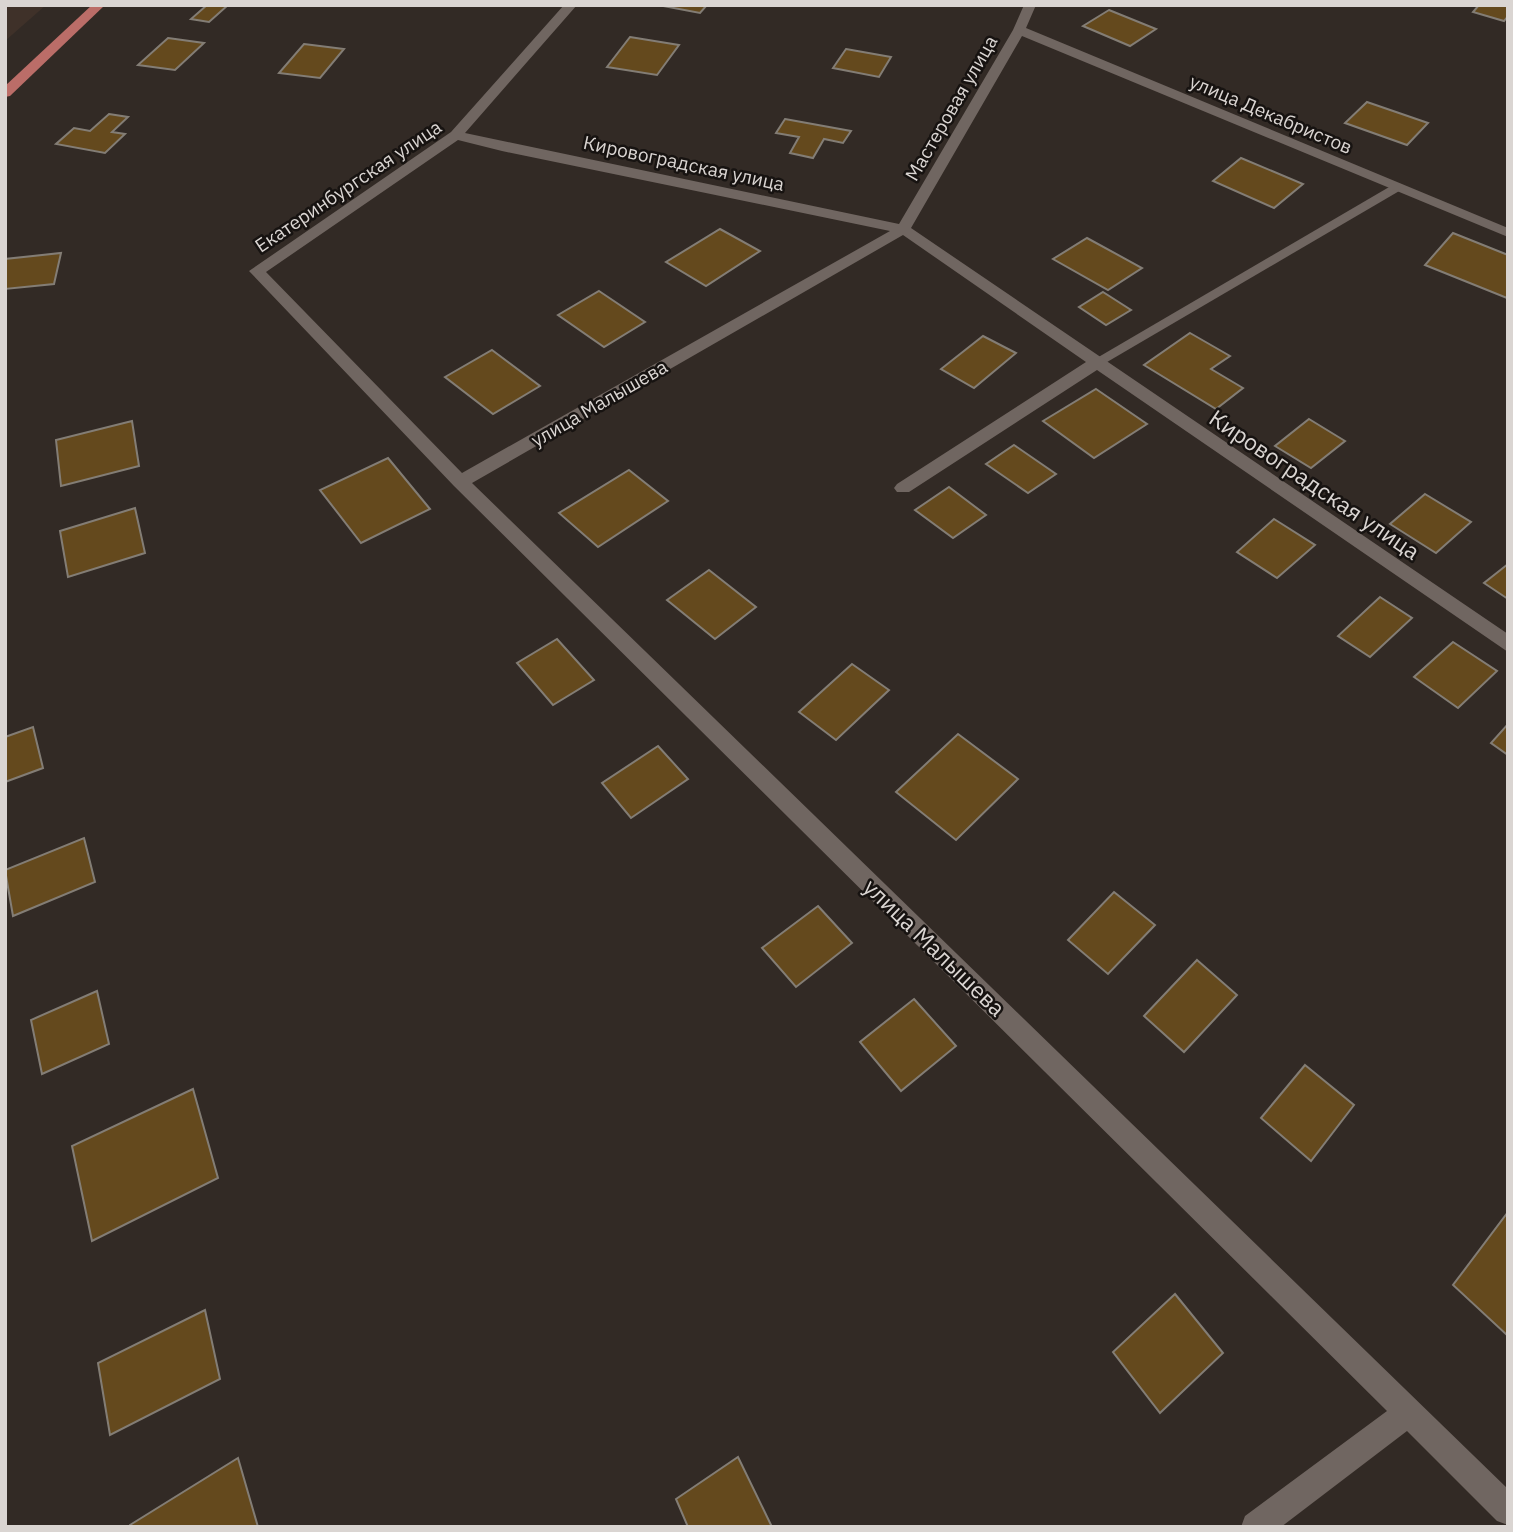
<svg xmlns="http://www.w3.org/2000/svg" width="1513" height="1532" font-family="'IBM Plex Sans',sans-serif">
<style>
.built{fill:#3f3129}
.building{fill:#64491d;stroke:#837d75;stroke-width:2}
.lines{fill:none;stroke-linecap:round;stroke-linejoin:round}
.lane{fill:#706661;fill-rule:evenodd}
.street{fill:#706661;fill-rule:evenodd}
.primary{fill:#bb6d68;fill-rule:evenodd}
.labels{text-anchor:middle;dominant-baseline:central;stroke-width:5;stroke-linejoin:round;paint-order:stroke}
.far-street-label{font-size:19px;fill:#dad5d2;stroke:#171311}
.street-label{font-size:23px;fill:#dad5d2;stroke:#171311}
</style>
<rect width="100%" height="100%" fill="#322a25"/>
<!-- built -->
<path class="built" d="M5 5H46L5 41Z"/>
<!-- building -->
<g class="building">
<path d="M207 5H228L209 22 191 19Z"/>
<path d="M658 5H707L700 13Z"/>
<path d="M1479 5H1508V16L1504 21 1473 12Z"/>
<path d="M1109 10 1156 29 1130 46 1083 26Z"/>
<path d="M630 37 679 45 657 75 607 67Z"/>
<path d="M168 38 204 43 175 70 138 65Z"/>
<path d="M304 44 344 49 320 78 279 73Z"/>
<path d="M846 49 891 57 879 77 833 68Z"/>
<path d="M1367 102 1428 123 1407 145 1345 123Z"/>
<path d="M109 114 128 117 112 132 125 134 105 153 56 144 74 128 90 131Z"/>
<path d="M785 119 851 131 843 143 824 139 813 158 790 153 799 137 776 133Z"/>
<path d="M1241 158 1303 184 1274 208 1213 181Z"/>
<path d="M720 229 760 251 706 286 666 262Z"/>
<path d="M1453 233 1508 255 1507 298 1425 265Z"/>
<path d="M1087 238 1142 268 1108 290 1053 259Z"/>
<path d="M61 253 54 284 5 289V259Z"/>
<path d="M599 291 645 322 604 347 558 315Z"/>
<path d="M1103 292 1131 310 1106 325 1079 307Z"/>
<path d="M1190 333 1230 356 1211 369 1243 388 1216 409 1144 365Z"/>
<path d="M983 336 1016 353 974 388 941 369Z"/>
<path d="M492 350 540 386 493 414 445 377Z"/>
<path d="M1096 389 1147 424 1094 458 1043 421Z"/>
<path d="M1309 419 1345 441 1311 468 1275 446Z"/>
<path d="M132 421 139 466 61 486 56 440Z"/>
<path d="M1014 445 1056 474 1028 493 986 464Z"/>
<path d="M388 458 430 509 361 543 320 490Z"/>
<path d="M629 470 668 501 598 547 559 513Z"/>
<path d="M949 487 986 515 953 538 915 510Z"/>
<path d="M1425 494 1471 522 1436 553 1390 524Z"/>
<path d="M135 508 145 553 68 577 60 531Z"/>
<path d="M1274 519 1315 545 1277 578 1237 552Z"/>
<path d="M1508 564V599L1484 583Z"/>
<path d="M709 570 756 607 715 639 667 600Z"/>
<path d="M1380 597 1412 618 1370 657 1338 636Z"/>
<path d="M557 639 594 680 553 705 517 663Z"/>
<path d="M1453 642 1497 671 1458 708 1414 677Z"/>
<path d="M852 664 889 690 836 740 799 712Z"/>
<path d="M1508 724V755L1491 743Z"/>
<path d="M33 727 43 768 5 782V737Z"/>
<path d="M958 734 1018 779 956 840 896 792Z"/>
<path d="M658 746 688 779 631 818 602 783Z"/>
<path d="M84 838 95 882 13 916 5 870Z"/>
<path d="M1114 892 1155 925 1108 974 1068 940Z"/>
<path d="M818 906 852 943 796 987 762 948Z"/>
<path d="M1197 960 1237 995 1184 1052 1144 1016Z"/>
<path d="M97 991 109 1044 42 1074 31 1020Z"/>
<path d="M914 999 956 1046 901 1091 860 1042Z"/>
<path d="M1305 1065 1354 1105 1311 1161 1261 1118Z"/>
<path d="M193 1089 218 1178 92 1241 72 1146Z"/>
<path d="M1508 1212V1336L1453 1285Z"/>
<path d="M1175 1294 1223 1353 1160 1413 1113 1352Z"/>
<path d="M205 1310 220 1379 110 1435 98 1363Z"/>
<path d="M738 1457 772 1527H688L676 1499Z"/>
<path d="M238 1458 258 1527H130V1525Z"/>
</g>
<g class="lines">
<!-- lane -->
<path class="lane" d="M1396 183 1401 184V190L1102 365H1092L1090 362Z"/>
<!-- street -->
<path class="street" d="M564 5H577L465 133 899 224 1013 30 1024 5H1036L1026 28 1508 228V237L1022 36 911 228 1508 634V652L1097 370 909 492H897L894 488 897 484 1086 362 903 235 472 483 1508 1489V1525L1497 1521 1407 1431 1281 1527H1241L1245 1516 1387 1411 454 486 249 271 451 132ZM458 140 502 151 890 231 462 473 266 272Z"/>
<!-- primary -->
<path class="primary" d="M92 5H105L10 96 5 97V86Z"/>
</g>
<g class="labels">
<!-- far-street labels -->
<g class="far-street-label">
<text transform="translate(951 108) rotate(-60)">Мастеровая улица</text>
<text transform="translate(1271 114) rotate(23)">улица Декабристов</text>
<text transform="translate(684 163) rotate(12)">Кировоградская улица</text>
<text transform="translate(348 186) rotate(-34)">Екатеринбургская улица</text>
<text transform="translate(599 403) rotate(-30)">улица Малышева</text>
</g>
<!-- street labels -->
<g class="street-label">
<text transform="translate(1315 484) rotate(34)">Кировоградская улица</text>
<text transform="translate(935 947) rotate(44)">улица Малышева</text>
</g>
</g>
<!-- border -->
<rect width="1513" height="1532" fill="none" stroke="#dad5d2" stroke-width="14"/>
</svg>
